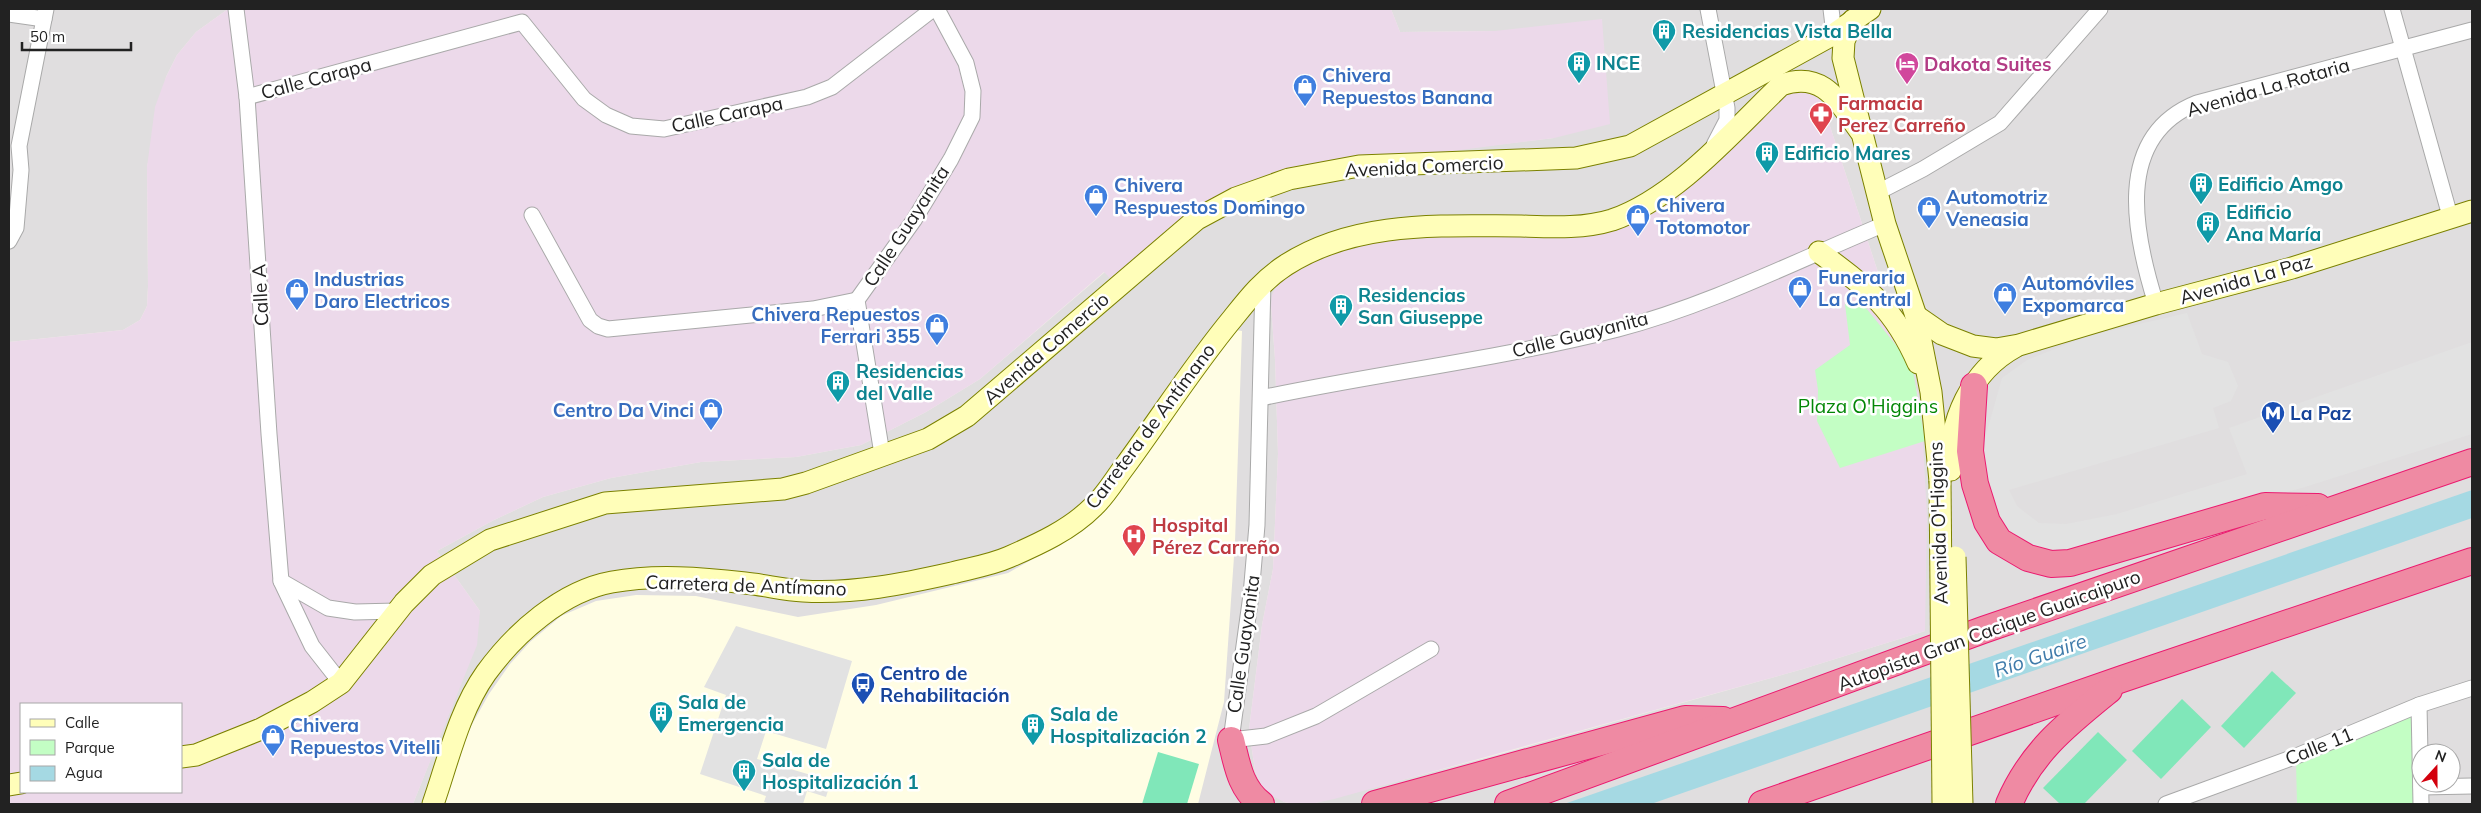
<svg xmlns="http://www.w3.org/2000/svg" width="2481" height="813" font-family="Mulish,sans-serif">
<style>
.residential{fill:#e0dedf;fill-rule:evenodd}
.industrial{fill:#ecd9ea;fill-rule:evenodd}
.education{fill:#fffde4}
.park{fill:#c3fec4}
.pitch{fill:#80e7b9}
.parking{fill:#e2e2e2}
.water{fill:#a5d9e3}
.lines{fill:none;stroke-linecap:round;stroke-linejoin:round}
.street-casing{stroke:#a9a9a9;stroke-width:17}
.secondary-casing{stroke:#7b8100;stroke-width:23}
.highway-casing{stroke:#eb1a6f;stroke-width:28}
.street{stroke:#fff;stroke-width:15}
.secondary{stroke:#fffeb9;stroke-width:21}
.highway{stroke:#ef8aa3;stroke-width:26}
.secondary-bridge-casing{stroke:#7b8100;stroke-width:23;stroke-linecap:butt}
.secondary-bridge{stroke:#fffeb9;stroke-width:21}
.labels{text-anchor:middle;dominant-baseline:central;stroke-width:5;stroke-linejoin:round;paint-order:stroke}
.culture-label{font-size:19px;font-weight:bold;fill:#0d838f;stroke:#fff;text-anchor:start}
.hotel-label{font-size:19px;font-weight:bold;fill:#b23c85;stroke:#fff;text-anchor:start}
.shop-label{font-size:19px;font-weight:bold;fill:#366cbe;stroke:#fff;text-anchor:start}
.street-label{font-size:19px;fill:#222;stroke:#fff}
.health-label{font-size:19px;font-weight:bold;fill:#be3a42;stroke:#fff;text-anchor:start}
.park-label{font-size:19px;fill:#038706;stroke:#fff}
.transit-label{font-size:19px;font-weight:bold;fill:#164399;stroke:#fff;text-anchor:start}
.water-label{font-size:20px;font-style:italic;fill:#3f7baa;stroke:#fff}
</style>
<rect width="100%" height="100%" fill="#f2eee8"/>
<!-- residential -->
<g class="residential">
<path d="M9 9H228L196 32 177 55 166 77 147 167 148 286 147 306 140 320 123 330 9 342Z"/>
<path d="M1391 9H2472V804H1311L1493 756 1803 669 1925 631 1921 403 1823 105 1817 96 1681 192 1271 306 1275 359 1278 454 1273 569 1262 625 1249 729 1255 771 1261 784 1284 802 1293 804H413L462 680 480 611 437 551 492 521 543 497 611 478 701 462 796 457 861 445 926 412 980 379 1105 272 1113 281 1194 214 1420 154 1554 138 1495 31 1400 32ZM2421 753H2451V783H2421Z"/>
</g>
<!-- industrial -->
<g class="industrial">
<path d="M228 9H1391L1400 32 1495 31 1602 19 1610 124 1554 138 1282 173 1113 281 1104 272 980 379 926 412 861 445 796 457 701 462 611 478 543 497 492 521 437 551 480 611 477 645 413 804H9V342L123 330 140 320 147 306 148 287 147 167 155 107 166 77 177 55 196 32ZM21 704H181V792H21Z"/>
<path d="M1790 88H1801L1817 96 1823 105 1921 403 1927 517 1925 631 1803 669 1334 799 1311 804H1293L1284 802 1269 794 1261 784 1255 771 1249 729 1262 625 1273 569 1278 454 1275 359 1271 306 1272 295 1276 287 1295 269 1365 240 1610 229Z"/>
</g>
<!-- education -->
<path class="education" d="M1231 329 1242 331 1235 542 1224 702 1198 804H442L465 737 489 694 510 664 530 642 561 616 596 601 636 595 696 596 798 617 876 605 1008 573 1082 531Z"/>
<!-- park -->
<g class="park">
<path d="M1862 303 1912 365 1925 441 1840 468 1817 421 1818 390 1815 370 1850 345 1845 304Z"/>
<path d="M2417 711 2420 804H2297L2296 762Z"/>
</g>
<!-- pitch -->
<g class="pitch">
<path d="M2272 671 2296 693 2244 748 2221 726Z"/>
<path d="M2182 699 2211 727 2161 779 2132 751Z"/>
<path d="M2098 732 2127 760 2084 804H2060L2043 788Z"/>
<path d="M1158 752 1199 764 1187 804H1142Z"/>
</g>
<!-- parking -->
<g class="parking">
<path d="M2187 313 2202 354 2228 362 2238 386 2231 401 2213 408 2219 428 2009 490 2017 506 2039 523 2066 524 2117 514 2247 474 2229 428 2472 342V434L2305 487 2119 538 2064 550 2038 549 2014 542 1997 524 1981 453 2002 378 2027 360 2088 336Z"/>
<path d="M736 626 852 661 826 749 766 731 757 759 831 781 826 797 807 791 803 804H771L764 802 766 796 700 774 726 695 704 687Z"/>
</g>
<!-- water -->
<path class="water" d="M2472 490V518L1651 804H1564Z"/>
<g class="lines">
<!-- street casing -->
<g class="street-casing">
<g id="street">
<path d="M236 9 247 97 269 434 281 581 312 646 341 683"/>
<path d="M1708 9 1727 108V120L1714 145"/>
<path d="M1831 9 1834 34"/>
<path d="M2392 9 2450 216"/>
<path d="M9 14 44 19"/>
<path d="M247 97 522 22 584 99 606 115 631 126 664 129 807 97 832 87 933 9"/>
<path d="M1876 189 1886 188 1923 169 2000 123 2100 9"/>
<path d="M532 215 590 320 598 326 608 329 813 309 857 300"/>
<path d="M9 241 16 228 21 170 19 146 46 9"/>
<path d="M1263 282 1257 525 1251 595 1231 740 1266 736 1316 716 1431 649"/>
<path d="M2156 304C2135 237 2112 137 2197 103L2472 30"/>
<path d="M1261 398C1379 373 1500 359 1618 329 1710 305 1798 260 1885 224"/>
<path d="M882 454 857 300 914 220 951 159 972 117 973 91 966 63 937 9"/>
<path d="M281 581 328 608 355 612 397 611"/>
<path d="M2419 705 2421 804"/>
<path d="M2421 787 2472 786"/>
<path d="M2166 804 2294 757 2419 705 2472 688"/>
</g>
</g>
<!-- secondary casing -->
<g class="secondary-casing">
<g id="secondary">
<path d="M1853 20 1844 41 1843 58 1885 224 1916 316 1931 392 1940 481"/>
<path d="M1819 252C1867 288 1893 306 1918 363"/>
<path d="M1916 316 1942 334 1973 346 1996 349 2019 345 2156 304 2292 268 2472 211"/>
<path d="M1951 470C1948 422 1971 371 2015 347"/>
<path d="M181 757 196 755 261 729 312 702 341 683 404 603 432 575 490 540 605 503 783 489 806 483 928 439 967 416 1197 219 1236 198 1289 179 1359 166 1576 158 1630 146 1834 34 1870 9"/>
<path d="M9 785 21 783"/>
<path d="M433 804C448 761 459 711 486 673 515 633 562 591 612 582 655 574 702 578 745 583 765 585 784 590 803 591 854 594 903 584 952 573 971 568 991 565 1009 557 1039 544 1070 530 1094 506 1106 495 1115 479 1125 466 1161 417 1194 365 1233 318 1249 298 1264 279 1286 265 1356 220 1441 226 1521 226 1551 227 1583 229 1612 220 1676 198 1733 131 1781 85 1823 70 1838 101 1860 131"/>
</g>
</g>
<!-- highway casing -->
<g class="highway-casing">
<g id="highway">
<path d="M1974 386 1970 451 1975 484 1987 522 1999 541 2028 558 2051 564 2070 563 2265 506 2318 507"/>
<path d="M1231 740C1237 764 1240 788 1261 804"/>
<path d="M1375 804 1685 719 1723 720"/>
<path d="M1508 804 1983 630 2472 462"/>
<path d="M1762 804 2122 679 2472 561"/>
<path d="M2009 804C2031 752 2067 724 2109 690"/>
</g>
</g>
<!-- street -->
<use href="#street" class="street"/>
<!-- secondary -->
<use href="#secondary" class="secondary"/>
<!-- highway -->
<use href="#highway" class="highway"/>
<!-- secondary-bridge casing -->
<g class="secondary-bridge-casing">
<g id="secondary-bridge">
<path d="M1940 481 1943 804"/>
<path d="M1955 557 1962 804"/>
</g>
</g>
<!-- secondary-bridge -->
<use href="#secondary-bridge" class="secondary-bridge"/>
</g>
<!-- icons -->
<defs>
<g id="building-pin" transform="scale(1.25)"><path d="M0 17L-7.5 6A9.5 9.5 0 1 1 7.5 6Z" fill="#0f9aa8" stroke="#fff"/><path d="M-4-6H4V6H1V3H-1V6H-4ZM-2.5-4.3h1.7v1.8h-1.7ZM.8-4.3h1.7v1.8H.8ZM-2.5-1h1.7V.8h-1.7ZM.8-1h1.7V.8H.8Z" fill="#fff"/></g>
<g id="hotel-pin" transform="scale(1.25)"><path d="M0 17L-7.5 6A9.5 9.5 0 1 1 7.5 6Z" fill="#d1479c" stroke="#fff"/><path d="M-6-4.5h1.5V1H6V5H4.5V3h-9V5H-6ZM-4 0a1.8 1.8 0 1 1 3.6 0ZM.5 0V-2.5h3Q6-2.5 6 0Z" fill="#fff"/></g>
<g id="shop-pin" transform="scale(1.25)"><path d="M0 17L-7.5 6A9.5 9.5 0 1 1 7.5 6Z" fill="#3f7fe0" stroke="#fff"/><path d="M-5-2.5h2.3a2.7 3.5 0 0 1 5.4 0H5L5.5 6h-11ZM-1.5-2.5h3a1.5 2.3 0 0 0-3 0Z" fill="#fff"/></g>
<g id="pharmacy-pin" transform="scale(1.25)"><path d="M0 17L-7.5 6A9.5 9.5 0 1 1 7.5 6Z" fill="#e0444e" stroke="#fff"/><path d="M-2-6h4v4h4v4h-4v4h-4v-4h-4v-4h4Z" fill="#fff"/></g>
<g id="metro-pin" transform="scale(1.25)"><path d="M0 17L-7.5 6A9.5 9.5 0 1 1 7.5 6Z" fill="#1a4fb4" stroke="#fff"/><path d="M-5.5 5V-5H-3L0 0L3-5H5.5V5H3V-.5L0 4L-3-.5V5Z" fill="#fff"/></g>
<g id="hospital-pin" transform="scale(1.25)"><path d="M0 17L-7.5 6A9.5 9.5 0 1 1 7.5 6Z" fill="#e0444e" stroke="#fff"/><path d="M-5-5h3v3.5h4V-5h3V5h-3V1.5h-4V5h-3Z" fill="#fff"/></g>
<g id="bus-pin" transform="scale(1.25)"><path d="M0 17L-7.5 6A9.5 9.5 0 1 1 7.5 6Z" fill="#1a4fb4" stroke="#fff"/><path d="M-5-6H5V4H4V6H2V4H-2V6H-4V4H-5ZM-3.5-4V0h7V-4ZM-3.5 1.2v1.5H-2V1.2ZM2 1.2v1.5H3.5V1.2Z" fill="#fff"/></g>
</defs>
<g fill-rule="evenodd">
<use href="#building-pin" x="1664" y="31"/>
<use href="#building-pin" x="1579" y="63"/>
<use href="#hotel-pin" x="1907" y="64"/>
<use href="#shop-pin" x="1305" y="86"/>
<use href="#pharmacy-pin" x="1821" y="114"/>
<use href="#building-pin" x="1767" y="153"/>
<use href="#building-pin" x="2201" y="184"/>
<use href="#shop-pin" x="1096" y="196"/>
<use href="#shop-pin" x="1929" y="208"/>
<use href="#shop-pin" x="1638" y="216"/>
<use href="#building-pin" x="2208" y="223"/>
<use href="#shop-pin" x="1800" y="288"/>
<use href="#shop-pin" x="297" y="290"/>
<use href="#shop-pin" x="2005" y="294"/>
<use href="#building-pin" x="1341" y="306"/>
<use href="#shop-pin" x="937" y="325"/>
<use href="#building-pin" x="838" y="382"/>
<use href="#shop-pin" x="711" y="410"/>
<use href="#metro-pin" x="2273" y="413"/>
<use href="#hospital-pin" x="1134" y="536"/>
<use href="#bus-pin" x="863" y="684"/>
<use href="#building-pin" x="661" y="713"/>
<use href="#building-pin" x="1033" y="725"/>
<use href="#shop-pin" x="273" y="736"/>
<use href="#building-pin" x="744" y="771"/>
</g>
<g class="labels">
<!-- culture labels -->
<g class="culture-label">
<text x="1682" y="31">Residencias Vista Bella</text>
<text x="1596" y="63">INCE</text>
<text x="1784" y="153">Edificio Mares</text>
<text x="2218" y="184">Edificio Amgo</text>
<text x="2226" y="212">Edificio<tspan x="2226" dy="22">Ana María</tspan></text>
<text x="1358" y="295">Residencias<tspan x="1358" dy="22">San Giuseppe</tspan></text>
<text x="856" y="371">Residencias<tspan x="856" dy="22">del Valle</tspan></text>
<text x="678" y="702">Sala de<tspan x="678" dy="22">Emergencia</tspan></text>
<text x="1050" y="714">Sala de<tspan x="1050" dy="22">Hospitalización 2</tspan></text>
<text x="762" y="760">Sala de<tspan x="762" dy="22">Hospitalización 1</tspan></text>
</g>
<!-- hotel labels -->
<g class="hotel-label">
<text x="1924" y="64">Dakota Suites</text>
</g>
<!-- shop labels -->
<g class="shop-label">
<text x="1322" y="75">Chivera<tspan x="1322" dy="22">Repuestos Banana</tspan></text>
<text x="1114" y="185">Chivera<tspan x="1114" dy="22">Respuestos Domingo</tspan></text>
<text x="1946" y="197">Automotriz<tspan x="1946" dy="22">Veneasia</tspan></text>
<text x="1656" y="205">Chivera<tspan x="1656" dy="22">Totomotor</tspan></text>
<text x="1818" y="277">Funeraria<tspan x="1818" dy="22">La Central</tspan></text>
<text x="314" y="279">Industrias<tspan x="314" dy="22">Daro Electricos</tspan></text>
<text x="2022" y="283">Automóviles<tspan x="2022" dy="22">Expomarca</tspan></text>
<text x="920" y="314" text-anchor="end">Chivera Repuestos<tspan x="920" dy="22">Ferrari 355</tspan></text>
<text x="694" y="410" text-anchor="end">Centro Da Vinci</text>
<text x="290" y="725">Chivera<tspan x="290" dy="22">Repuestos Vitelli</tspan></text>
</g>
<!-- street labels -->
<g class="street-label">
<text transform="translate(316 78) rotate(-15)">Calle Carapa</text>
<text transform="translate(2268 87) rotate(-16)">Avenida La Rotaria</text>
<text transform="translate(727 114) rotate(-12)">Calle Carapa</text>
<text transform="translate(1424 166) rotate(-3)">Avenida Comercio</text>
<text transform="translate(906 226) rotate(-57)">Calle Guayanita</text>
<text transform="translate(2246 279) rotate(-16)">Avenida La Paz</text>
<text transform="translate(260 295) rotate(-93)">Calle A</text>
<text transform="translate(1580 334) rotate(-14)">Calle Guayanita</text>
<text transform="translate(1046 348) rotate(-41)">Avenida Comercio</text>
<text transform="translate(1150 426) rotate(-53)">Carretera de Antímano</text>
<text transform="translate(1938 523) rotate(-92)">Avenida O'Higgins</text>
<text transform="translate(746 585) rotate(2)">Carretera de Antímano</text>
<text transform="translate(1989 630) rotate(-20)">Autopista Gran Cacique Guaicaipuro</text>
<text transform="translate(1243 644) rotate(-82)">Calle Guayanita</text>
<text transform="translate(2319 746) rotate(-22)">Calle 11</text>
</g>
<!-- health labels -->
<g class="health-label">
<text x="1838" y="103">Farmacia<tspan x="1838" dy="22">Perez Carreño</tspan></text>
<text x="1152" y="525">Hospital<tspan x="1152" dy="22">Pérez Carreño</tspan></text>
</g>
<!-- park labels -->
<g class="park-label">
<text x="1868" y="406">Plaza O'Higgins</text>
</g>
<!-- transit labels -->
<g class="transit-label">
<text x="2290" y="413">La Paz</text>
<text x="880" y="673">Centro de<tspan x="880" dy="22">Rehabilitación</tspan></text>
</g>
<!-- water labels -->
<g class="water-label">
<text transform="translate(2040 655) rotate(-19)">Río Guaire</text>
</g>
</g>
<!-- border -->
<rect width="2481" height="813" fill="none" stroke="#222222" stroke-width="20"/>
<!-- legend -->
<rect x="20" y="703" width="162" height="90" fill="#ffffff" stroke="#a7a7a7"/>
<rect x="30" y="719" width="25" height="8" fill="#fffeb9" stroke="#a7a7a7"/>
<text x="65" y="728" font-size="15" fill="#222222">Calle</text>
<rect x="30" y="740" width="25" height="15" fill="#c3fec4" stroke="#a7a7a7"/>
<text x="65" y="753" font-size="15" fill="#222222">Parque</text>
<rect x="30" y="766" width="25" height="15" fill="#a5d9e3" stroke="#a7a7a7"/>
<text x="65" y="778" font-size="15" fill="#222222">Agua</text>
<!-- north arrow -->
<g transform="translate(2436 768) rotate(21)"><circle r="24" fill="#ffffff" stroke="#a7a7a7"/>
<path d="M0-4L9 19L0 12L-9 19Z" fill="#d3000d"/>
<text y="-8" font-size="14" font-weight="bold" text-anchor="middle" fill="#222222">N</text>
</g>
<!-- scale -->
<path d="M22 42v8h109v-8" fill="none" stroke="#222222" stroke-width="2.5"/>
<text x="30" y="42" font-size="15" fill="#222222" stroke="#ffffff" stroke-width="4" paint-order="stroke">50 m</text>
</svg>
